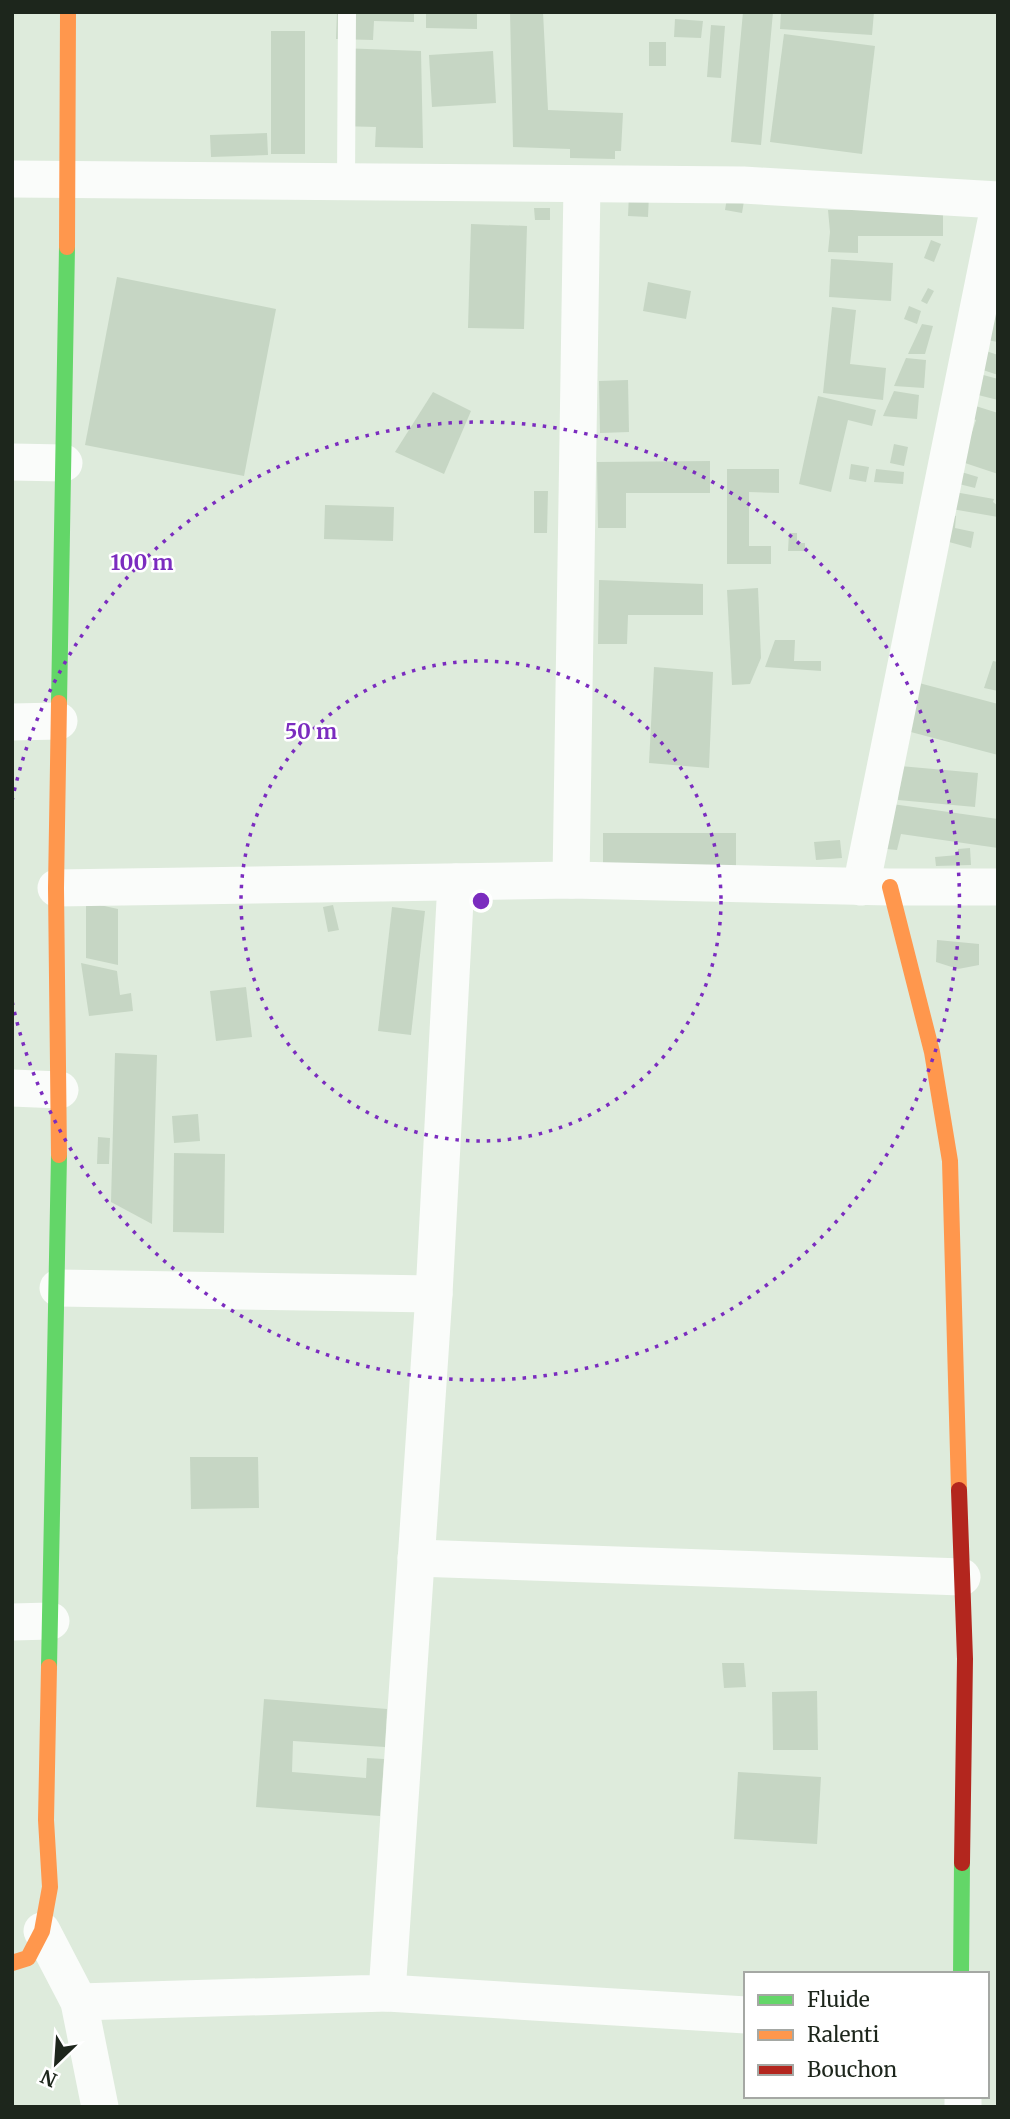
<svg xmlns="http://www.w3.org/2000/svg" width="1010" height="2119" font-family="Merriweather,serif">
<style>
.building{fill:#c6d6c4}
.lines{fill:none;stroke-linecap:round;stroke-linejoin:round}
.lane{stroke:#fafcfa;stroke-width:18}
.street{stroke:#fafcfa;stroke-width:37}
.fast{stroke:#63d668;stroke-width:16}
.slow{stroke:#ff974d;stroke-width:16}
.jam{stroke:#b3261e;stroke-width:16}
.ring{fill:none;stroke:#7b2cbf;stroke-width:3.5;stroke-dasharray:3.5 7}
.centre{fill:#7b2cbf;stroke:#fff;stroke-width:3.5}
.ring-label{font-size:21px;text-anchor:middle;font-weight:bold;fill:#7b2cbf;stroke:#fff;stroke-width:5;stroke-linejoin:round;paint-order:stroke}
</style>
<rect width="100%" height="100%" fill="#deebdc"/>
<!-- building -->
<g class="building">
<path d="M337 12H414V22L374 21 373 40 336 39Z"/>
<path d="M426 12H477V29L426 28Z"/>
<path d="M510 12H543L548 110 623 113 621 151H615V159L570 158V149L513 147Z"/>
<path d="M743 12H773L761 145 731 142Z"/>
<path d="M781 12H874L872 35 780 29Z"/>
<path d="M675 19 703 21 701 38 674 37Z"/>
<path d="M711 25 725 26 721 78 707 77Z"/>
<rect x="271" y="31" width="34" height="123"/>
<path d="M784 34 875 46 862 154 770 142Z"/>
<rect x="649" y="42" width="17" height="24"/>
<path d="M340 48 421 51 423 148 375 147 376 127 338 126Z"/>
<path d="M493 51 496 103 432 107 429 55Z"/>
<path d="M267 133 268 155 211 157 210 135Z"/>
<path d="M728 192 745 195 742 213 725 210Z"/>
<path d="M629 194H649L648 217 628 216Z"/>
<path d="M534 208H550V220H535Z"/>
<path d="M828 210H943V236H858V253L828 252 830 232Z"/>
<path d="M471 224 527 226 524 329 468 328Z"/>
<path d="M931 240 941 244 934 262 924 258Z"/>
<path d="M831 259 893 263 891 301 829 297Z"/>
<path d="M117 277 276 309 244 476 85 445Z"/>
<path d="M648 282 691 291 686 319 643 311Z"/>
<path d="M928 288 934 291 927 304 921 301Z"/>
<path d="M988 304 998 307V342L981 339Z"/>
<path d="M909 306 921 311 917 324 904 319Z"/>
<path d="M832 307 856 310 850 364 886 368 883 400 823 393Z"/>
<path d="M922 324 933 326 925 354H908Z"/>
<path d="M983 350 998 355V375L977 368Z"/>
<path d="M906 358 926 360 924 388 894 386Z"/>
<path d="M976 373 998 379V400L970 393Z"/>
<path d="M628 380 629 432 600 433 599 381Z"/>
<path d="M894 391 919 395 917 419 883 416Z"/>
<path d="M433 392 471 411 444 474 395 452Z"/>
<path d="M818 396 876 410 872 426 848 420 831 492 799 484Z"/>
<path d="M966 403 998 413V474L962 462 976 420 962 415Z"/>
<path d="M894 444 908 447 904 466 890 463Z"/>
<path d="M710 461V493H626V528H598L597 462Z"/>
<path d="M851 464 869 467 866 482 849 479Z"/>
<path d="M727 469H779V493L749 492V546H771V564H727Z"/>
<path d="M876 469 904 472 903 484 874 482Z"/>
<path d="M958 471 978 477 975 488 955 483Z"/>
<path d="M534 491H548L547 533H534Z"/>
<path d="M949 491 994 499 993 502 998 506V517L946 508Z"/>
<path d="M325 505 394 507 393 541 324 539Z"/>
<path d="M944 512 956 516 955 528 974 532 971 548 938 539Z"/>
<path d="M789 533H797V543H805V551H788Z"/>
<path d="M599 580 703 584V615H628L627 644H598Z"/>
<path d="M758 588 761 658 750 684 732 685 727 590Z"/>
<path d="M775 640H795L794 661H821V671L765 667Z"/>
<path d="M993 661 998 662V691L984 688Z"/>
<path d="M654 667 713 672 709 768 649 763Z"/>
<path d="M919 683 998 704V755L907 731Z"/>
<path d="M900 766 978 773 975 807 898 800Z"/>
<path d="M892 804 998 819V848L901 834 897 850 886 849Z"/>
<rect x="603" y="833" width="133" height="39"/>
<path d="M840 840 842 858 816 860 814 842Z"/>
<path d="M970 848 971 865 936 866 935 857 958 855V849Z"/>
<path d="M86 902 118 909V965L86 958Z"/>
<path d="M333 905 339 930 328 932 323 907Z"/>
<path d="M392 907 425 911 411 1035 378 1031Z"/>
<path d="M937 940 979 944V965L958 969 936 962Z"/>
<path d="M81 963 117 971 120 995 131 993 133 1011 89 1016Z"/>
<path d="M246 987 252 1037 216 1041 210 991Z"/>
<path d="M115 1053 157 1055 152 1224 111 1202Z"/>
<path d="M198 1114 200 1141 174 1143 172 1116Z"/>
<path d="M98 1137 110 1138 109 1164H97Z"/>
<path d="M174 1153 225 1154 224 1233 173 1232Z"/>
<path d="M190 1457H258L259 1508 191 1509Z"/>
<path d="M722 1663H744L746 1687 724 1688Z"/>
<path d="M817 1691 818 1750H773L772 1692Z"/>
<path d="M264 1699 387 1709 385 1747 293 1741 292 1772 366 1778 367 1758 384 1759 380 1816 256 1807Z"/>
<path d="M738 1772 821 1777 817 1844 734 1839Z"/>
</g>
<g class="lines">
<!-- lane -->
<path class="lane" d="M346 182 347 12"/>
<!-- street -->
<g class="street">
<path d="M12 179 743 185 998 200"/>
<path d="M12 462 64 463"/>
<path d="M12 722 59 721"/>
<path d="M571 880 582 185"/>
<path d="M861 887 998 211"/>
<path d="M56 888 571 880 890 887H998"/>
<path d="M12 1088 60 1090"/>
<path d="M58 1288 434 1294 456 882"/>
<path d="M416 1558 962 1577"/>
<path d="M12 1622 51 1621"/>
<path d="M42 1931 79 2002 100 2107"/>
<path d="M387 1993 746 2015"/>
<path d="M79 2002 387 1993 434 1294"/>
<path d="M963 2096V2107"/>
</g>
<!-- fast -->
<g class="fast">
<path d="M59 703 67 247"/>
<path d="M49 1667 59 1155"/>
<path d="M961 1974 962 1863"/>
</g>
<!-- slow -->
<g class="slow">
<path d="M67 247 68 12"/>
<path d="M59 703 56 888 59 1155"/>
<path d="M890 887 932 1052 950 1161 959 1490"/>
<path d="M12 1963 28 1958 42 1931 50 1887 46 1820 49 1667"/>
</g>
<!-- jam -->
<path class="jam" d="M959 1490 965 1659 962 1863"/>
</g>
<!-- distance rings -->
<g class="ring">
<circle cx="481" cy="901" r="240"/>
<path d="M12 801A479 479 0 1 1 12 1001"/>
</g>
<circle cx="481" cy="901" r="10" class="centre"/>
<g class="ring-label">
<text x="142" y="570">100 m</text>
<text x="311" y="739">50 m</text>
</g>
<!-- border -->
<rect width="1010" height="2119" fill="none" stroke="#1d261c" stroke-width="28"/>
<!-- legend -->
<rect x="744" y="1972" width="245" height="126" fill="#ffffff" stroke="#a5a8a4" stroke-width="2"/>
<rect x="758" y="1995" width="35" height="10" fill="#63d668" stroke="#a5a8a4" stroke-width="2"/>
<text x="807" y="2007" font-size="21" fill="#1d261c">Fluide</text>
<rect x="758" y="2030" width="35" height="10" fill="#ff974d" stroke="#a5a8a4" stroke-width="2"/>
<text x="807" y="2042" font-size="21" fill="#1d261c">Ralenti</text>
<rect x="758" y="2065" width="35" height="10" fill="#b3261e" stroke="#a5a8a4" stroke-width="2"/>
<text x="807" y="2077" font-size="21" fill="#1d261c">Bouchon</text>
<!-- north arrow -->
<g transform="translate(56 2063) rotate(205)" stroke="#ffffff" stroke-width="5" paint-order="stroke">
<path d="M0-5L12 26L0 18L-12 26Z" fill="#1d261c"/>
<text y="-10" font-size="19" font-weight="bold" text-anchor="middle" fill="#1d261c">N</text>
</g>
</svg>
